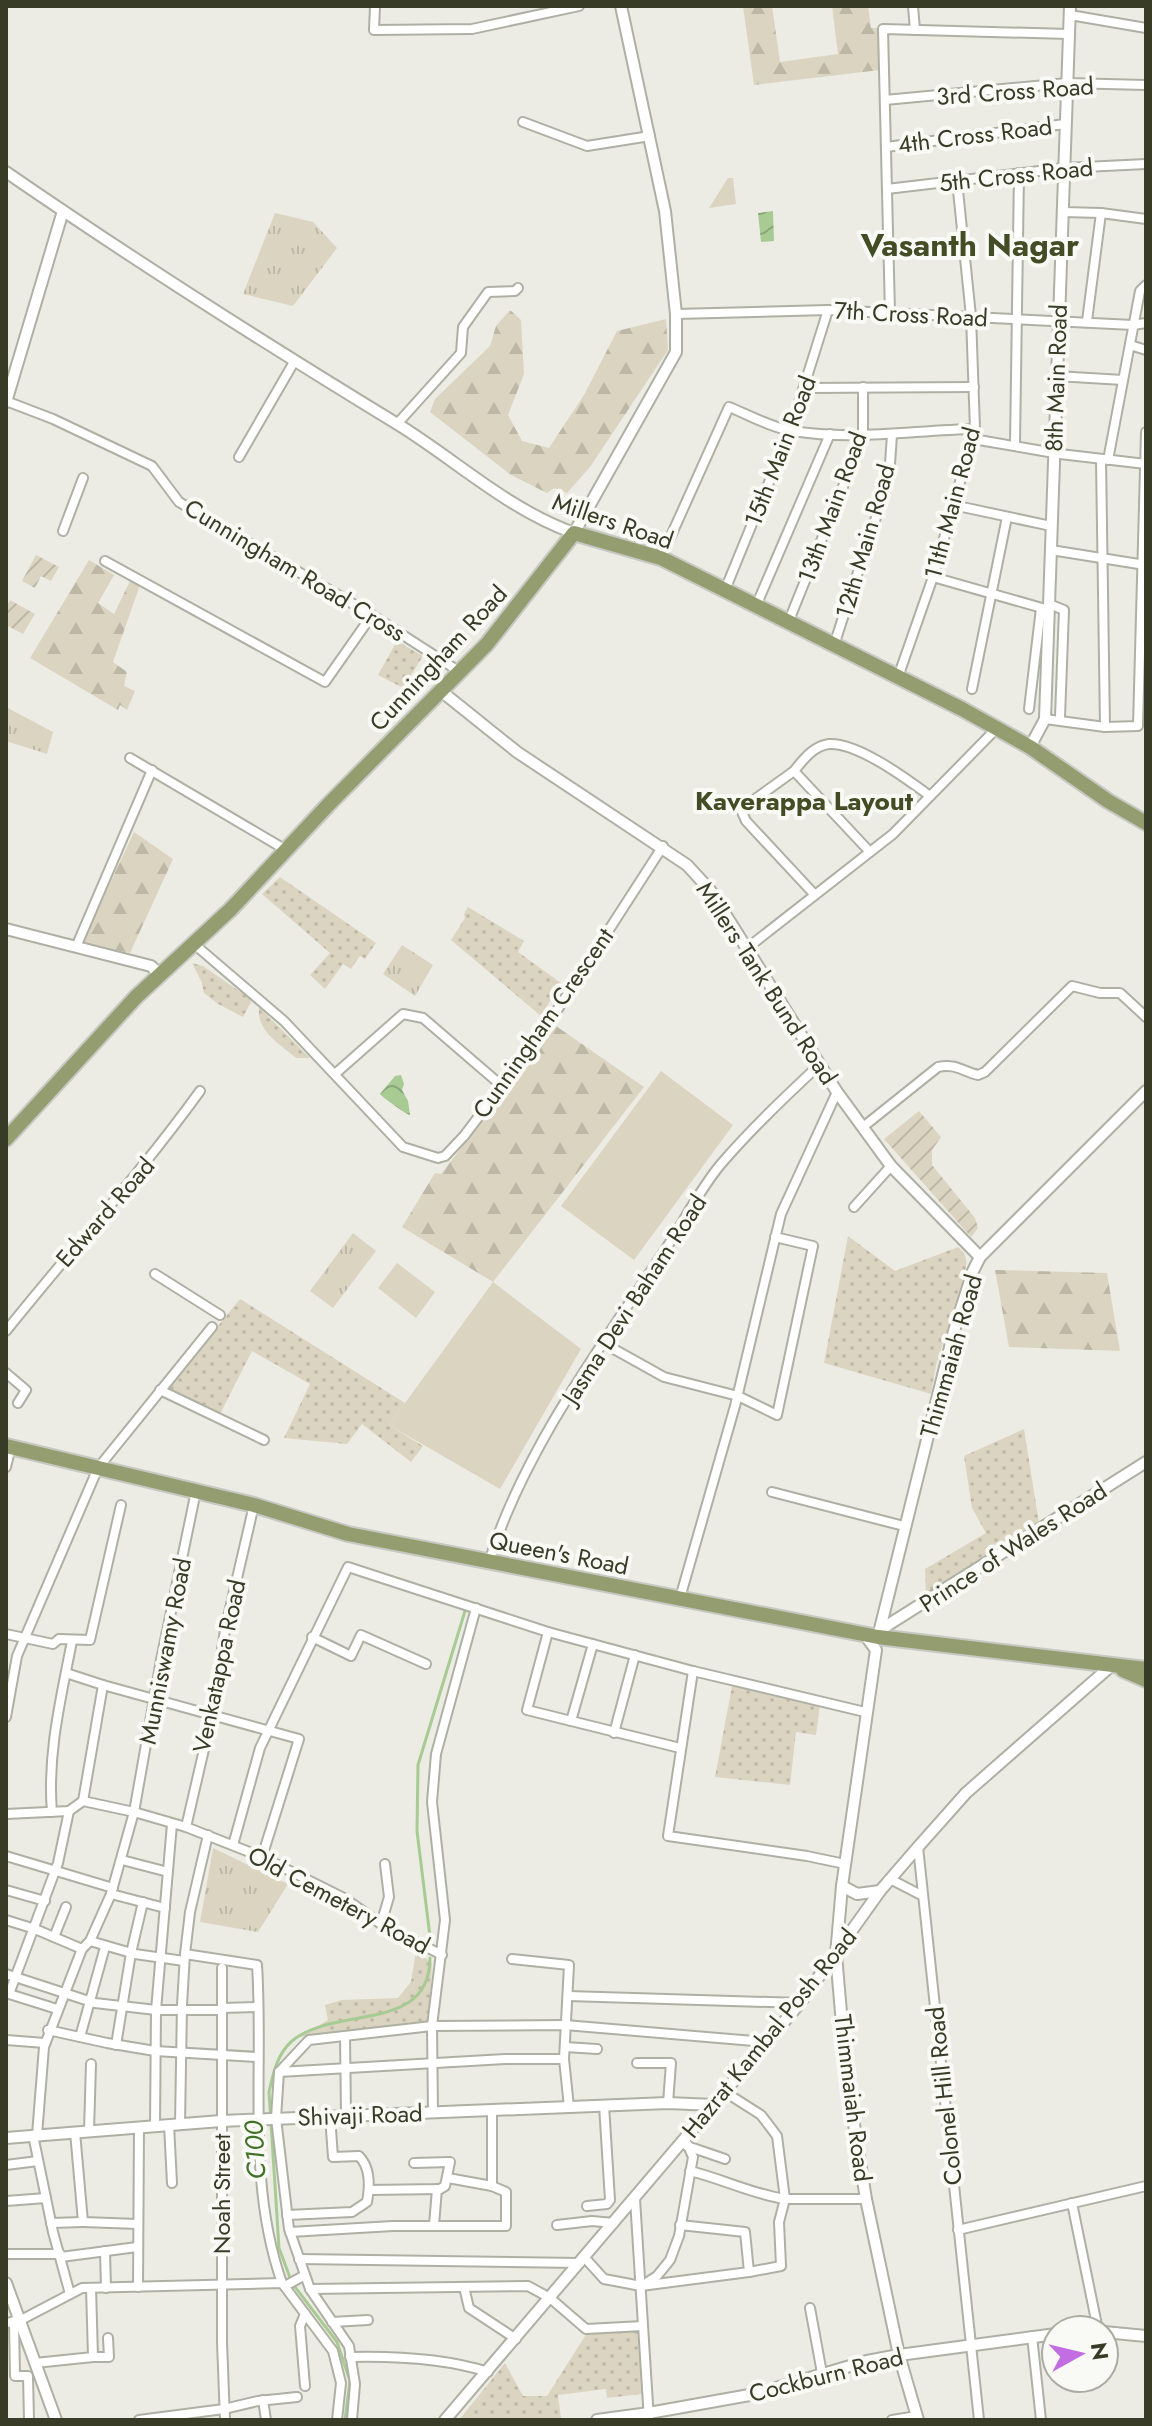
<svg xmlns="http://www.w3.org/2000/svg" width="1152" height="2426" font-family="Jost,sans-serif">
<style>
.grass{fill:url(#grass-dots)}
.forest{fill:url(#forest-firs)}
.park{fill:url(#park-tufts)}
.garden{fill:url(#garden-furrows)}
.pitch{fill:#dbd4c1}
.water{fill:url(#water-waves)}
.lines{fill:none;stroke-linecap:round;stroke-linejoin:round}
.stream{stroke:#a8cb94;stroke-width:3}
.minor-casing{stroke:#afb0a4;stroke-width:12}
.tertiary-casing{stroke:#afb0a4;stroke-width:14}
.primary-casing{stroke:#c7c8c2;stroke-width:18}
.minor{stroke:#fff;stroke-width:8}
.tertiary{stroke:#fff;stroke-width:10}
.primary{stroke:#939d6f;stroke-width:14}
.labels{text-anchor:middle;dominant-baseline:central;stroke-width:8;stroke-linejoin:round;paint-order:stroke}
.street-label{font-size:24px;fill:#383c26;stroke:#f9f9f5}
.neighbourhood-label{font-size:26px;font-weight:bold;fill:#434c24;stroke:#f9f9f5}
.water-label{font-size:26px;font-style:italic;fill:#417227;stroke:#f9f9f5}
.district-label{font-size:32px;font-weight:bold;fill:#434c24;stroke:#f9f9f5}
</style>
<defs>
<pattern id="grass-dots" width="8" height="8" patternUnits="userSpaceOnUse" patternTransform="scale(2)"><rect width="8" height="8" fill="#dbd4c1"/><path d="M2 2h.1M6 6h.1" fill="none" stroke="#bdb7a6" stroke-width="1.8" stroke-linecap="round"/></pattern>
<pattern id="forest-firs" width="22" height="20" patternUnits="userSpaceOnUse" patternTransform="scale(2)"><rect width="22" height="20" fill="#dbd4c1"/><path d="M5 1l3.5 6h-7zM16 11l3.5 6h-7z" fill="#bdb7a6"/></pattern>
<pattern id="park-tufts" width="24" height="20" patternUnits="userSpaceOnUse" patternTransform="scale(2)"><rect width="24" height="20" fill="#dbd4c1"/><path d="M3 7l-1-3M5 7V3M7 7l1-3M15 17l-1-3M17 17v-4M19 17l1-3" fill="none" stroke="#bdb7a6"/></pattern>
<pattern id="garden-furrows" width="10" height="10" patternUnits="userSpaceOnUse" patternTransform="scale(2)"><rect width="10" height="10" fill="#dbd4c1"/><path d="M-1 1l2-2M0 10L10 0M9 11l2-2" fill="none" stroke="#bdb7a6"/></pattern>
<pattern id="water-waves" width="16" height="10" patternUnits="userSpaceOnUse" patternTransform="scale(2)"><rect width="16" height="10" fill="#a8cb94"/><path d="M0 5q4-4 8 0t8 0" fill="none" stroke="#8aa679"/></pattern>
</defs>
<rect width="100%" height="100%" fill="#ecece5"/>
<!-- grass -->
<g class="grass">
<path d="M397 641 423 656 403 688 378 675Z"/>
<path d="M280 877 376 943 365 959 360 956 351 969 343 964 325 989 310 975 330 953 262 894Z"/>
<path d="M468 907 524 941 518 952 561 983 541 1016 451 940 465 918 464 914Z"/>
<path d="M192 963 203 966 252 1000 243 1017 218 1004 204 993 202 983Z"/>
<path d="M259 1007 310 1058H296C280 1044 256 1031 259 1007Z"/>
<path d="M848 1236 895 1271 958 1247C968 1256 967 1261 965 1273L936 1365 931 1394 824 1363Z"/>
<path d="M240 1299 405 1403 389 1425 423 1446 411 1462 362 1424 347 1444 284 1438 310 1384 252 1351 220 1414 168 1387Z"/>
<path d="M1024 1429 1039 1523 926 1596 925 1569 986 1533 972 1508 964 1456Z"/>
<path d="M733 1681 820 1704 816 1735 796 1732 790 1785 715 1777Z"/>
<path d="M416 1951 432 1963 429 2022 300 2037 328 2020 325 2005 342 2000 398 1998 411 1982Z"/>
<path d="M640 2328 642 2394 607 2398 606 2389 558 2395 561 2418 459 2420 505 2363 523 2396H547L587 2333Z"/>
</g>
<!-- forest -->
<g class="forest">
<path d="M743 6H772L780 62 838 54 832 6H868L871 28H879L880 70 754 85Z"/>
<path d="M510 310 521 320 524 374 508 415 522 441 549 448 584 395 617 331 666 319 668 350 590 467 567 493 554 488 547 493 511 475 430 412 435 399 490 346 496 326Z"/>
<path d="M89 560 114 575 98 603 114 614 130 581 140 585 113 662 127 672 124 686 135 691 127 710 120 705 118 710 30 658Z"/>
<path d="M134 832 173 859 130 953 82 943Z"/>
<path d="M556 1026 644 1087 493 1282 402 1227 435 1173 441 1174Z"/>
<path d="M995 1270 1107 1273 1120 1351 1009 1347Z"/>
</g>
<!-- park -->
<g class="park">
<path d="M728 178H733L736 204 709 208Z"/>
<path d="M275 213 313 222 337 248 293 306 243 294Z"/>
<path d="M6 707 53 732 47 754 6 741Z"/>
<path d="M402 945 433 965 415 996 383 974Z"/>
<path d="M353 1233 376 1251 333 1308 310 1291Z"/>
<path d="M213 1848 288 1884 258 1932 200 1922Z"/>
</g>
<!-- garden -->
<g class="garden">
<path d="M36 555 59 567 51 581 41 576 35 588 22 581Z"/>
<path d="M10 600 35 614 23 634 6 625V607Z"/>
<path d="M919 1111 941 1137 932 1150V1165L975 1218 978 1228 971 1237 884 1139Z"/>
</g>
<!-- pitch -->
<g class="pitch">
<path d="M661 1071 733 1125 634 1260 561 1206Z"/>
<path d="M397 1263 435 1292 416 1318 378 1288Z"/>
<path d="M493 1282 581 1349 500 1489 389 1425Z"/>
</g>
<!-- water -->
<g class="water">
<path d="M773 211 774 241 761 242 758 213Z"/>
<path d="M401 1075 404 1084 402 1090 408 1101 410 1115C406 1114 382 1097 380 1094L395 1076Z"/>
</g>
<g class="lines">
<!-- stream -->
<g class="stream">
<path d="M430 1937 417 1831 418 1765 465 1611"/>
<path d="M345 2420 350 2381 337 2342 292 2283 279 2248 269 2092C273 2074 277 2054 292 2041 335 2005 430 2034 430 1958"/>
</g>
<!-- minor casing -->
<g class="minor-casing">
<g id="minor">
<path d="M375 6 374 30 472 29 579 6"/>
<path d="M913 6 915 30"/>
<path d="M1070 15 1146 28"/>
<path d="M885 100 1067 83 1146 85"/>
<path d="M523 122 587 146 650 136"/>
<path d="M886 147 1065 124"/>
<path d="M887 189 1064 168 1146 164"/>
<path d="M1063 212 1101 213 1146 219"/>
<path d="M890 313 883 29 1069 34"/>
<path d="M676 314 828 310 1133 325 1146 323"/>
<path d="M1087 321 1101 213"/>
<path d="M1130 345 1146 350"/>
<path d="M1056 376 1123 380"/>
<path d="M806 388 974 387"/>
<path d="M6 401 53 419 152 466 179 502 372 615 460 672"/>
<path d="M397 424 461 353 463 327 488 292 515 291 518 288"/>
<path d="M973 439 1060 454 1146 464"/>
<path d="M1015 444 1019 173"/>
<path d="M239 457 294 362"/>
<path d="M1101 459 1105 727"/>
<path d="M1108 460 1140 291 1146 285"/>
<path d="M953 505 1051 526"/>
<path d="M63 531 83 478"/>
<path d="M1051 550 1145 565"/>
<path d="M661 558 729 407C749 415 772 428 793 431 854 441 914 430 975 429"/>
<path d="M105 561 325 682 372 615"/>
<path d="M933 577 1049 610"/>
<path d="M725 590 790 431 828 310"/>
<path d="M1049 604 1064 610 1060 717"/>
<path d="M756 606 830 434"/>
<path d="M788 623 863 437V387"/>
<path d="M834 645 889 478 892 435"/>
<path d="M898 677 933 577 975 429 971 316 957 181"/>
<path d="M972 689 1007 517"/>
<path d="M1029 709 1041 608"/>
<path d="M1045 719 1105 727 1138 726 1146 432"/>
<path d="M130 758 286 850"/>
<path d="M794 771C803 760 813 746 829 744 857 742 907 779 930 796"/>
<path d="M814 894 746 821 742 812 744 807 794 771 869 851"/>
<path d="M194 944 284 1021 403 1147 438 1158 445 1156 464 1136 543 1032 663 846"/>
<path d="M76 947 152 770"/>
<path d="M746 949 893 834 997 728"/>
<path d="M335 1074 403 1014 423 1018 502 1086"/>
<path d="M863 1127 938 1067C955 1063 962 1071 978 1075L985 1072 1072 986 1100 993H1120L1146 1017"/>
<path d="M854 1207 891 1166"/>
<path d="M155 1274 220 1315"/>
<path d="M6 1331C71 1250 140 1174 200 1091"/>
<path d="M603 1343 664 1377 738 1396 777 1415 813 1246 775 1237"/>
<path d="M6 1373 26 1390 18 1403"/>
<path d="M160 1390 264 1440"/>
<path d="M6 1467 11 1447"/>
<path d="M772 1492 904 1526"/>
<path d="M489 1562C522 1454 599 1349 661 1256 681 1227 699 1190 721 1164 751 1129 785 1097 819 1065"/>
<path d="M680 1598 735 1406 781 1214 837 1092"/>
<path d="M548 1632 527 1710 680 1748"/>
<path d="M6 1634 53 1644 59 1639 90 1640 121 1505"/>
<path d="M312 1637 351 1656 361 1635 426 1664"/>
<path d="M693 1671 668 1836 807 1856 845 1864"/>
<path d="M66 1673 103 1685"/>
<path d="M6 1717 17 1656 98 1468 212 1327"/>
<path d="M571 1721 593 1644"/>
<path d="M614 1733 635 1655"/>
<path d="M83 1801 103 1685 299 1739 262 1857"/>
<path d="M52 1812C47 1754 61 1698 72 1641"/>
<path d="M6 1814 69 1811 83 1801 134 1812 186 1827 262 1857 344 1898 381 1924 442 1955"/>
<path d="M186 1827 212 1715 225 1630 254 1505"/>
<path d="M208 1835 190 1912 185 1954 257 1965C264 2071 246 2181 282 2283"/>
<path d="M233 1845 260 1748 348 1567 548 1632 693 1671 865 1712"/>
<path d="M918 1847 979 2420"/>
<path d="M6 1856 113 1888"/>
<path d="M122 1860 168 1872"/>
<path d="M890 1879 923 1896"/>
<path d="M6 1890 45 1901"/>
<path d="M111 1894 165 1908"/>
<path d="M6 1920 35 1929 82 1949"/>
<path d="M381 1924 389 1897 385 1864"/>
<path d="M54 1937 66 1907"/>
<path d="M90 1941 135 1954 184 1961"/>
<path d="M512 1959 569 1965 564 2059 569 2107"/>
<path d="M222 1968V2342L225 2420"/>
<path d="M6 1974 95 2003 156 2010H222"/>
<path d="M6 1993 57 2009"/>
<path d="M9 1994 58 1863 69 1811"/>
<path d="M568 1996 800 2003"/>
<path d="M222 2008 258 2007"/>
<path d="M48 2030 107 2043 155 2051 258 2057"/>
<path d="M345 2036 346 2115"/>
<path d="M80 2037 105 1947"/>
<path d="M6 2040 45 2043"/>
<path d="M116 2045 131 1953 143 1902"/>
<path d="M565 2047 597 2049"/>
<path d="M637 2063H671L668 2103"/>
<path d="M279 2072 505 2059H564"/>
<path d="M725 2092 761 2115 777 2136 785 2199H866"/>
<path d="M492 2110V2186"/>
<path d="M433 2112 432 2026 445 1920 432 1802 436 1754 476 1608"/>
<path d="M180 2124 182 2005 185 1954"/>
<path d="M169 2125 172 2183"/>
<path d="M155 2126 156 2010 172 1824"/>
<path d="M89 2131 91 2064"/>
<path d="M75 2132 83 2222 138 2224"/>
<path d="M33 2135 53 2232 70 2294"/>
<path d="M37 2135 44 2047 82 1949 90 1941 111 1894 134 1812 161 1660 196 1491"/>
<path d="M687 2146 725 2159"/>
<path d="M6 2165 38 2161"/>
<path d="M690 2171C723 2179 752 2194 785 2199L779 2222 781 2266 749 2272"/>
<path d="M369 2190 440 2189 445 2186 450 2162 414 2163"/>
<path d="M635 2199 649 2420"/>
<path d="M6 2201 46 2198"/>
<path d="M1072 2203 1098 2330"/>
<path d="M587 2206 607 2204 610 2200 604 2105"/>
<path d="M287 2215 352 2212 367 2202C370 2186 371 2168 359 2156L333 2157 330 2116"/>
<path d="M51 2223 83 2222"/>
<path d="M434 2225 437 2189"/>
<path d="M557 2225 592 2221 614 2223"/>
<path d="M958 2230 1146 2186"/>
<path d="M290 2232 393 2226H506V2192L492 2186 448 2178"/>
<path d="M105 2251 106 2288"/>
<path d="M6 2254H60"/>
<path d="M61 2257 137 2247"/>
<path d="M585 2258 604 2279 641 2286 749 2272 745 2232 680 2225"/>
<path d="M299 2259 580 2263"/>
<path d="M646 2283 657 2276 670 2260 679 2236 693 2157 685 2139"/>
<path d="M285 2286 305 2275"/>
<path d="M138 2287 139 2128"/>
<path d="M464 2287 469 2308 516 2339"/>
<path d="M310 2289 528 2286 550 2298 586 2329 643 2326"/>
<path d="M810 2308 822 2373"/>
<path d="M14 2321 15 2376H28L29 2420"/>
<path d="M332 2322 368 2320"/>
<path d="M6 2323 19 2321 82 2288 282 2283 333 2351 341 2383 337 2420"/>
<path d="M1032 2336 1041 2420"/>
<path d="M93 2357H109L108 2338"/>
<path d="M350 2357C396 2356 444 2358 488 2372"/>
<path d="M35 2363 93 2357 91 2288"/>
<path d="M305 2386 300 2326 305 2314"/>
<path d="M263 2400 266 2420"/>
<path d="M139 2420 224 2409 258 2401 297 2397"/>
<path d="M352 2420 355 2384 349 2346 310 2289 289 2229 276 2118 279 2072 309 2040 432 2026 565 2025 754 2041 763 2047"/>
<path d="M892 2420 917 2416"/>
</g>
</g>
<!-- tertiary casing -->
<g class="tertiary-casing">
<g id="tertiary">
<path d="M6 172C134 260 266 344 399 425 457 461 509 510 574 533L676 352V314L665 211 621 6"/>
<path d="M6 402 63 211"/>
<path d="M441 691 517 752 687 865 710 890 837 1092 891 1166 980 1257"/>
<path d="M1030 747 1045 719 1070 6"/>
<path d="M6 929 151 966 159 974"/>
<path d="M880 1630 1146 1462"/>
<path d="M865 1635 876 1650 842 1886 836 1955 847 2081 866 2199 899 2355 918 2420"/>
<path d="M878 1637 954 1331 973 1271 980 1257 1146 1091"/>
<path d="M842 1886 857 1894 880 1891"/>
<path d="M6 2138 221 2121 668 2103 714 2105"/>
<path d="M6 2283 56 2420"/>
<path d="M1104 2332 1146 2336"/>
<path d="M445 2420 800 2003 880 1891 918 1847 966 1793 1112 1665"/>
<path d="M597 2420 649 2413 755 2394 867 2361 899 2355 1056 2334"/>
</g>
</g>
<!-- primary casing -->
<g class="primary-casing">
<g id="primary">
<path d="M6 1139 136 997 231 909 328 805 487 644 574 533 661 558 962 709 1030 747 1108 801 1146 823"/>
<path d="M6 1446 254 1505 348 1534 878 1637 1146 1669"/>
<path d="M1123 1670 1146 1680"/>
</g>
</g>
<!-- minor -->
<use href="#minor" class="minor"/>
<!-- tertiary -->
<use href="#tertiary" class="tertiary"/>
<!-- primary -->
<use href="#primary" class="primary"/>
</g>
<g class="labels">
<!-- street labels -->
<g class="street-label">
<text transform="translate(1015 91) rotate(-4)">3rd Cross Road</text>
<text transform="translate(975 135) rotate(-7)">4th Cross Road</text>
<text transform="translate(1016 175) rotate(-6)">5th Cross Road</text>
<text transform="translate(911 314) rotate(3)">7th Cross Road</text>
<text transform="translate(1056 378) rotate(-88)">8th Main Road</text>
<text transform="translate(780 451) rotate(-69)">15th Main Road</text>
<text transform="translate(952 503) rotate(-75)">11th Main Road</text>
<text transform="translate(832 507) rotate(-70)">13th Main Road</text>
<text transform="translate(613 521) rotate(19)">Millers Road</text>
<text transform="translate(865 541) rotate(-74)">12th Main Road</text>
<text transform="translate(295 570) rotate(31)">Cunningham Road Cross</text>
<text transform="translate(438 658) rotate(-47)">Cunningham Road</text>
<text transform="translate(767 983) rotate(57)">Millers Tank Bund Road</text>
<text transform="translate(543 1023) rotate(-55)">Cunningham Crescent</text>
<text transform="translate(105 1212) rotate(-49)">Edward Road</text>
<text transform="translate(634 1299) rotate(-57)">Jasma Devi Baham Road</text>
<text transform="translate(951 1356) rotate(-74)">Thimmaiah Road</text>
<text transform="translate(1013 1547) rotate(-33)">Prince of Wales Road</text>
<text transform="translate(559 1553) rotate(11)">Queen's Road</text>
<text transform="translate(165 1651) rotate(-79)">Munniswamy Road</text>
<text transform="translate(219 1666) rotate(-78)">Venkatappa Road</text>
<text transform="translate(339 1900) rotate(28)">Old Cemetery Road</text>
<text transform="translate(769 2033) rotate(-51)">Hazrat Kambal Posh Road</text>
<text transform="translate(944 2096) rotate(-96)">Colonel Hill Road</text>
<text transform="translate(853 2098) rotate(83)">Thimmaiah Road</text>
<text transform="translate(360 2115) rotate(-2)">Shivaji Road</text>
<text transform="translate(221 2194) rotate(-90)">Noah Street</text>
<text transform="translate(826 2375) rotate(-14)">Cockburn Road</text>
</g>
<!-- neighbourhood labels -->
<g class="neighbourhood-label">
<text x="804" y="801">Kaverappa Layout</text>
</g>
<!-- water labels -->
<g class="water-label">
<text transform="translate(255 2150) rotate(-93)">C100</text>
</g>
<!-- district labels -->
<g class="district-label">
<text x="970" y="245">Vasanth Nagar</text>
</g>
</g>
<!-- border -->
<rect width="1152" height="2426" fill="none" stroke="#383c26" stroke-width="16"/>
<!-- north arrow -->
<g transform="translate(1080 2354) rotate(82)"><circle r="38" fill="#f9f9f5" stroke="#acada2" stroke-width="2"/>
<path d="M0-6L14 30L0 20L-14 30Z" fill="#c26de2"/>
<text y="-12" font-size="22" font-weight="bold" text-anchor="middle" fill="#383c26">N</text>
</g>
</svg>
